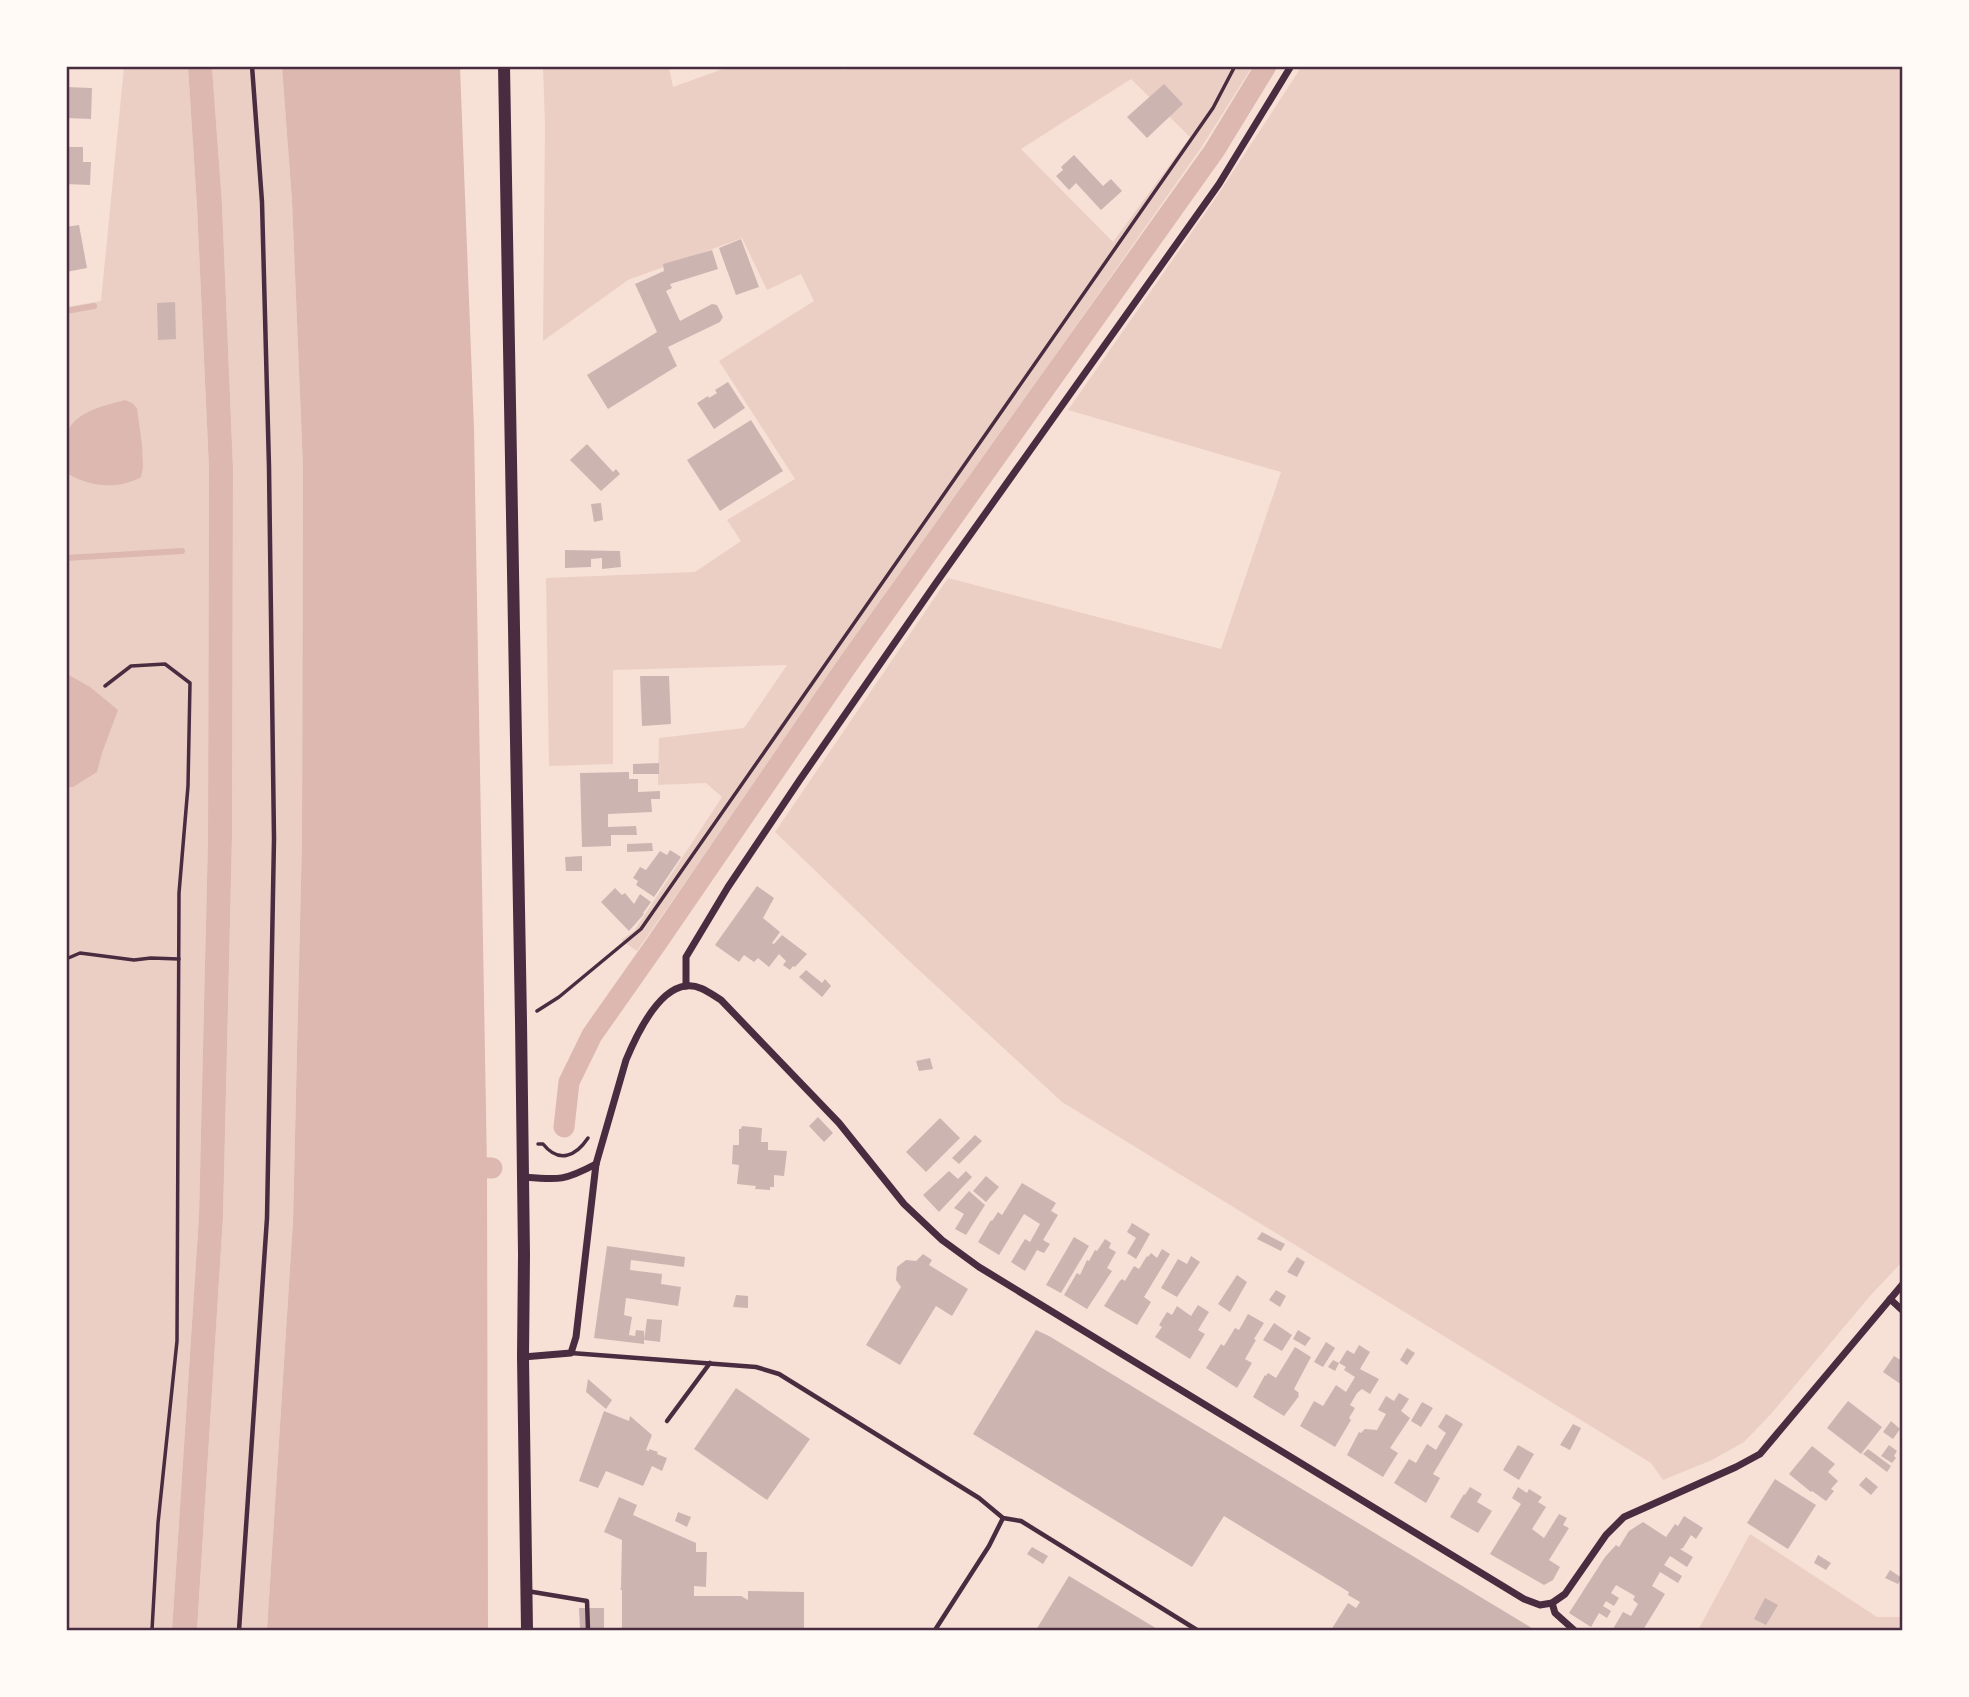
<svg xmlns="http://www.w3.org/2000/svg" width="1969" height="1697" font-family="Commissioner,sans-serif">
<style>
.green{fill:#ebcfc5;fill-rule:evenodd}
.water{fill:#dcb8b0}
.lines{fill:none;stroke-linecap:round;stroke-linejoin:round}
.stream{stroke:#dcb8b0;stroke-width:6}
.canal{stroke:#dcb8b0;stroke-width:21}
.building{fill:#ccb4b1}
.path{stroke:#4a2c40;stroke-width:3.5}
.service{stroke:#4a2c40;stroke-width:4.5}
.minor{stroke:#4a2c40;stroke-width:7}
.primary{stroke:#4a2c40;stroke-width:12}
.neatline{fill:none;stroke:#4a2c40;stroke-width:2.5}
</style>
<rect width="100%" height="100%" fill="#f7e1d7"/>
<!-- green -->
<g class="green">
<path d="M731 66H843L844 70 853 66 1252 67 1201 148 637 951 621 940 634 931 722 797 706 783 658 785 659 738 744 728 787 665 613 670V764L549 766 546 578 695 572 741 541 727 520 795 479 719 361 814 301 801 274 767 290 742 238 628 280 543 341 545 124 543 67H669L673 87ZM1131 79 1190 137 1113 242 1021 149Z"/>
<path d="M1302 66 1902 67V1262L1870 1296 1771 1414 1744 1442 1712 1460 1663 1480 1651 1463 1062 1102 908 960 775 832 948 578 1221 649 1281 472 1068 410 1217 196Z"/>
<path d="M124 67H188L197 206 209 469 208 838 199 1216 172 1630H67V307L101 301Z"/>
<path d="M212 67H282L292 201 303 467 302 840 293 1221 267 1630H197L223 1217 232 838 233 468 222 204Z"/>
<path d="M1750 1534 1877 1617H1902V1630H1698Z"/>
</g>
<!-- water -->
<g class="water">
<path d="M212 67 222 204 233 468 232 838 223 1217 197 1630H172L199 1216 208 838 209 469 197 206 188 67Z"/>
<path d="M282 67H460L474 429 487 1168 488 1630H267L293 1221 302 839 303 467 292 201Z"/>
<path d="M125 400 132 403 137 408 142 445 143 467 141 477C119 490 88 487 67 473 66 462 65 450 66 438 70 412 104 406 125 400Z"/>
<path d="M67 674 90 687 118 710 102 753 97 772 73 787H67Z"/>
</g>
<g class="lines">
<!-- stream -->
<g class="stream">
<path d="M66 311 94 306"/>
<path d="M66 558 182 551"/>
</g>
<!-- canal -->
<g class="canal">
<path d="M564 1127 569 1082 592 1035 656 944 846 667 1214 151 1266 66"/>
<path d="M458 1167 492 1168"/>
</g>
</g>
<!-- building -->
<g class="building">
<path d="M1164 84 1183 104 1147 138 1127 117Z"/>
<path d="M66 87 92 88 91 119 66 118Z"/>
<path d="M66 147H83V162H91L90 185 66 184Z"/>
<path d="M1074 155 1103 186 1111 179 1122 191 1101 210 1076 183 1069 190 1056 176 1063 170 1061 167Z"/>
<path d="M79 225 87 268 66 272V227Z"/>
<path d="M741 239 759 287 736 295 719 248Z"/>
<path d="M712 250 718 269 670 284 672 288 666 291 680 321 712 304 717 305 723 317 720 322 668 347 677 366 608 409 587 375 657 332 635 284 664 271 663 264Z"/>
<path d="M175 302 176 339 158 340 157 303Z"/>
<path d="M728 382 745 408 714 429 697 403 708 396 709 398 717 393 715 390Z"/>
<path d="M751 420 783 471 720 511 687 460Z"/>
<path d="M587 444 613 472 616 469 620 474 601 491 570 460Z"/>
<path d="M601 503 603 520 594 522 591 504Z"/>
<path d="M565 550 620 551 621 567 602 569V558L591 559V567L565 568Z"/>
<path d="M640 676H669L671 724 642 726Z"/>
<path d="M659 763V774H633V764Z"/>
<path d="M629 772V779H638V792L660 791V799H651L652 812 608 814V827L636 826 637 835H611V846L582 847 580 773Z"/>
<path d="M652 843 653 851 627 852V844Z"/>
<path d="M670 850 681 857 654 897 636 885 638 881 633 878 640 867 646 870 660 851 667 855Z"/>
<path d="M582 856V871H566L565 857Z"/>
<path d="M757 886 774 898 763 918 780 932 772 943 774 944 782 935 807 954 795 967 793 966 790 970 783 965 786 961 779 954 769 967 758 958 754 962 744 955 739 962 715 945Z"/>
<path d="M615 888 622 895 625 893 634 904 640 894 651 902 643 913 644 914 629 931 601 902Z"/>
<path d="M806 970 822 983 825 979 831 986 822 997 799 977Z"/>
<path d="M930 1058 933 1069 919 1071 916 1061Z"/>
<path d="M818 1117 833 1133 824 1142 809 1126Z"/>
<path d="M940 1118 960 1138 926 1172 906 1152Z"/>
<path d="M742 1126 762 1128 761 1142H768V1150L787 1151 784 1176 774 1175V1187H770V1190L755 1189 756 1186 737 1184 739 1165 732 1164 733 1145H739V1129H741Z"/>
<path d="M975 1135 982 1141 959 1164 952 1158Z"/>
<path d="M949 1171 958 1179 966 1171 972 1177 939 1212 923 1195Z"/>
<path d="M986 1176 999 1187 986 1202 973 1191Z"/>
<path d="M1022 1183 1056 1203 1051 1211 1058 1215 1043 1240 1050 1244 1044 1253 1037 1250 1025 1271 1011 1262 1025 1239 1030 1242 1040 1224 1024 1214 999 1255 978 1242 991 1220 992 1221 998 1212 1002 1215Z"/>
<path d="M969 1191 985 1205 966 1235 955 1229 964 1214 954 1208Z"/>
<path d="M1132 1223 1150 1234 1136 1259 1127 1253 1136 1238 1127 1232Z"/>
<path d="M1262 1232 1285 1244 1281 1251 1257 1239Z"/>
<path d="M1074 1237 1089 1246 1061 1293 1046 1285Z"/>
<path d="M1105 1239 1111 1243 1109 1248 1116 1252 1107 1268 1112 1271 1087 1309 1064 1295 1077 1273 1080 1275 1087 1260 1089 1261 1095 1250 1097 1251Z"/>
<path d="M607 1246 685 1257 684 1267 631 1260 630 1270 662 1274 661 1284 681 1287 678 1306 626 1298 624 1315 632 1317 629 1335 635 1336 636 1330 644 1331V1344L594 1338Z"/>
<path d="M1162 1249 1170 1254 1144 1297 1151 1302 1137 1325 1104 1306 1119 1282 1122 1279 1125 1281 1134 1266 1139 1269 1147 1256 1148 1257 1151 1253 1157 1258Z"/>
<path d="M923 1254 932 1260 929 1265 968 1289 952 1316 936 1306 900 1365 866 1345 901 1287 896 1280 897 1267 906 1260 916 1261Z"/>
<path d="M1191 1256 1200 1262 1177 1297 1161 1288 1178 1259 1187 1264Z"/>
<path d="M1297 1257 1305 1262 1297 1277 1287 1272Z"/>
<path d="M1237 1275 1247 1282 1230 1312 1218 1304Z"/>
<path d="M1276 1290 1286 1296 1280 1307 1269 1300Z"/>
<path d="M736 1295 748 1296V1308L733 1307Z"/>
<path d="M1198 1305 1209 1312 1198 1330 1205 1334 1190 1359 1155 1337 1162 1327 1159 1325 1167 1312 1172 1315 1177 1306 1191 1316Z"/>
<path d="M1248 1314 1264 1323 1254 1339 1256 1340 1245 1359 1252 1363 1237 1388 1206 1368 1221 1344 1224 1346 1235 1328 1239 1330Z"/>
<path d="M647 1319 662 1320 660 1342 644 1340Z"/>
<path d="M1274 1323 1292 1335 1282 1351 1263 1340Z"/>
<path d="M1036 1330 1049 1336 1535 1630H1331L1348 1603 1356 1608 1360 1602 1348 1595 1349 1592 1224 1516 1192 1567 973 1434Z"/>
<path d="M1298 1330 1311 1338 1305 1346 1293 1339Z"/>
<path d="M1326 1342 1335 1348 1323 1367 1314 1362Z"/>
<path d="M1359 1345 1370 1352 1360 1369 1379 1379 1370 1394 1362 1389 1357 1393 1350 1405 1355 1408 1349 1418 1351 1420 1335 1447 1300 1426 1314 1401 1323 1406 1336 1385 1346 1392 1355 1377 1344 1370 1346 1367 1339 1363 1335 1371 1328 1367 1333 1360 1339 1363 1347 1350 1354 1354Z"/>
<path d="M1295 1347 1311 1357 1294 1389 1299 1393 1298 1395 1299 1396 1284 1416 1253 1397 1265 1375 1266 1376 1268 1373 1276 1378Z"/>
<path d="M1407 1348 1415 1353 1407 1365 1400 1360Z"/>
<path d="M1894 1356 1902 1361V1385L1883 1372Z"/>
<path d="M588 1379 612 1400 606 1409 586 1392Z"/>
<path d="M736 1388 810 1439 767 1500 694 1449Z"/>
<path d="M1399 1393 1409 1399 1401 1411 1410 1418 1390 1448 1398 1453 1383 1477 1347 1455 1359 1432 1361 1433 1365 1429 1377 1430 1386 1414 1378 1410 1386 1396 1394 1401Z"/>
<path d="M1848 1401 1882 1427 1861 1454 1827 1428Z"/>
<path d="M1422 1402 1433 1408 1421 1427 1411 1421Z"/>
<path d="M604 1411 629 1421 630 1416 652 1435 646 1450 649 1451V1449L658 1452 657 1454 667 1458 662 1471 652 1466 643 1486 606 1471 598 1488 579 1481Z"/>
<path d="M1446 1414 1463 1424 1433 1474 1440 1478 1426 1503 1394 1483 1409 1459 1416 1463 1427 1444 1436 1450 1446 1433 1438 1427Z"/>
<path d="M1891 1421 1900 1429 1893 1439 1883 1432Z"/>
<path d="M1573 1424 1581 1428 1570 1450 1560 1445Z"/>
<path d="M1518 1445 1534 1454 1519 1480 1503 1470Z"/>
<path d="M1889 1445 1897 1451 1894 1456 1896 1458 1892 1463 1881 1456Z"/>
<path d="M1812 1446 1835 1464 1828 1472 1838 1481 1831 1489 1834 1491 1826 1501 1812 1491 1811 1492 1789 1474Z"/>
<path d="M1868 1449 1891 1466 1887 1472 1863 1454Z"/>
<path d="M1866 1477 1878 1487 1871 1495 1859 1485Z"/>
<path d="M1775 1479 1816 1505 1788 1549 1747 1523Z"/>
<path d="M1470 1487 1482 1494 1477 1502 1492 1511 1478 1533 1450 1517 1464 1494 1465 1495Z"/>
<path d="M1518 1487 1527 1493 1529 1489 1542 1497 1538 1502 1546 1507 1532 1529 1544 1538 1559 1514 1567 1518 1563 1525 1569 1528 1549 1560 1560 1567 1553 1580 1544 1585 1490 1554 1521 1504 1512 1498Z"/>
<path d="M619 1497 637 1505 633 1515 696 1543V1552H707L706 1587 694 1586V1596H741L748 1600V1591L804 1592V1630H622V1591L620 1588H621L622 1540 604 1532Z"/>
<path d="M678 1512 691 1517 687 1527 675 1521Z"/>
<path d="M1684 1516 1703 1528 1696 1539 1691 1535 1683 1548 1680 1549 1693 1557 1687 1567 1670 1556 1664 1565 1682 1576 1678 1583 1660 1572 1652 1586 1665 1594 1643 1630H1616L1613 1629 1623 1612 1631 1616 1638 1604 1633 1600 1635 1596 1616 1585 1611 1593 1619 1598 1614 1606 1606 1601 1603 1606 1611 1611 1607 1618 1599 1613 1591 1627 1569 1613 1605 1557 1616 1545 1619 1547 1629 1531 1643 1522 1666 1537 1675 1524 1678 1526Z"/>
<path d="M1032 1547 1048 1556 1043 1564 1027 1554Z"/>
<path d="M1818 1555 1831 1563 1826 1570 1814 1563Z"/>
<path d="M1890 1570 1902 1578 1898 1584 1885 1578Z"/>
<path d="M1069 1576 1159 1630H1036Z"/>
<path d="M1765 1598 1778 1605 1766 1625 1754 1619Z"/>
<path d="M579 1608H604V1630H580Z"/>
</g>
<g class="lines">
<!-- path -->
<g class="path">
<path d="M105 686 131 666 165 664 190 683 188 786 179 893 177 1341 158 1523 152 1630"/>
<path d="M66 959 80 953 134 960 151 958 179 959"/>
<path d="M537 1011 559 997 641 929 1213 108 1235 66"/>
<path d="M538 1144H543C559 1164 576 1156 588 1138"/>
</g>
<!-- service -->
<g class="service">
<path d="M571 1353 756 1367 779 1374 979 1498 1003 1518 1021 1521 1197 1630"/>
<path d="M667 1421 710 1363"/>
<path d="M527 1591 587 1601 588 1630"/>
<path d="M239 1630 267 1218 274 839 269 467 262 202 252 66"/>
<path d="M935 1630 989 1546 1003 1518"/>
</g>
<!-- minor -->
<g class="minor">
<path d="M686 986V957L728 887 799 781 936 583 1219 184 1291 66"/>
<path d="M523 1177C559 1180 564 1181 596 1164"/>
<path d="M1890 1299 1902 1310"/>
<path d="M523 1357 571 1353 576 1337 596 1164 626 1060C636 1036 658 989 686 986 699 984 711 994 721 1000L839 1123 904 1204 942 1240 979 1267 1524 1599 1540 1605 1552 1603 1565 1594 1606 1535 1624 1517 1736 1467 1760 1454 1902 1285"/>
<path d="M1552 1603 1555 1613 1574 1630"/>
</g>
<!-- primary -->
<path class="primary" d="M504 66 521 1021 524 1255 523 1357 527 1630"/>
</g>
<!-- border -->
<rect width="1969" height="1697" fill="none" stroke="#fffaf5" stroke-width="136"/>
<rect x="68" y="68" width="1833" height="1561" class="neatline"/>
</svg>
